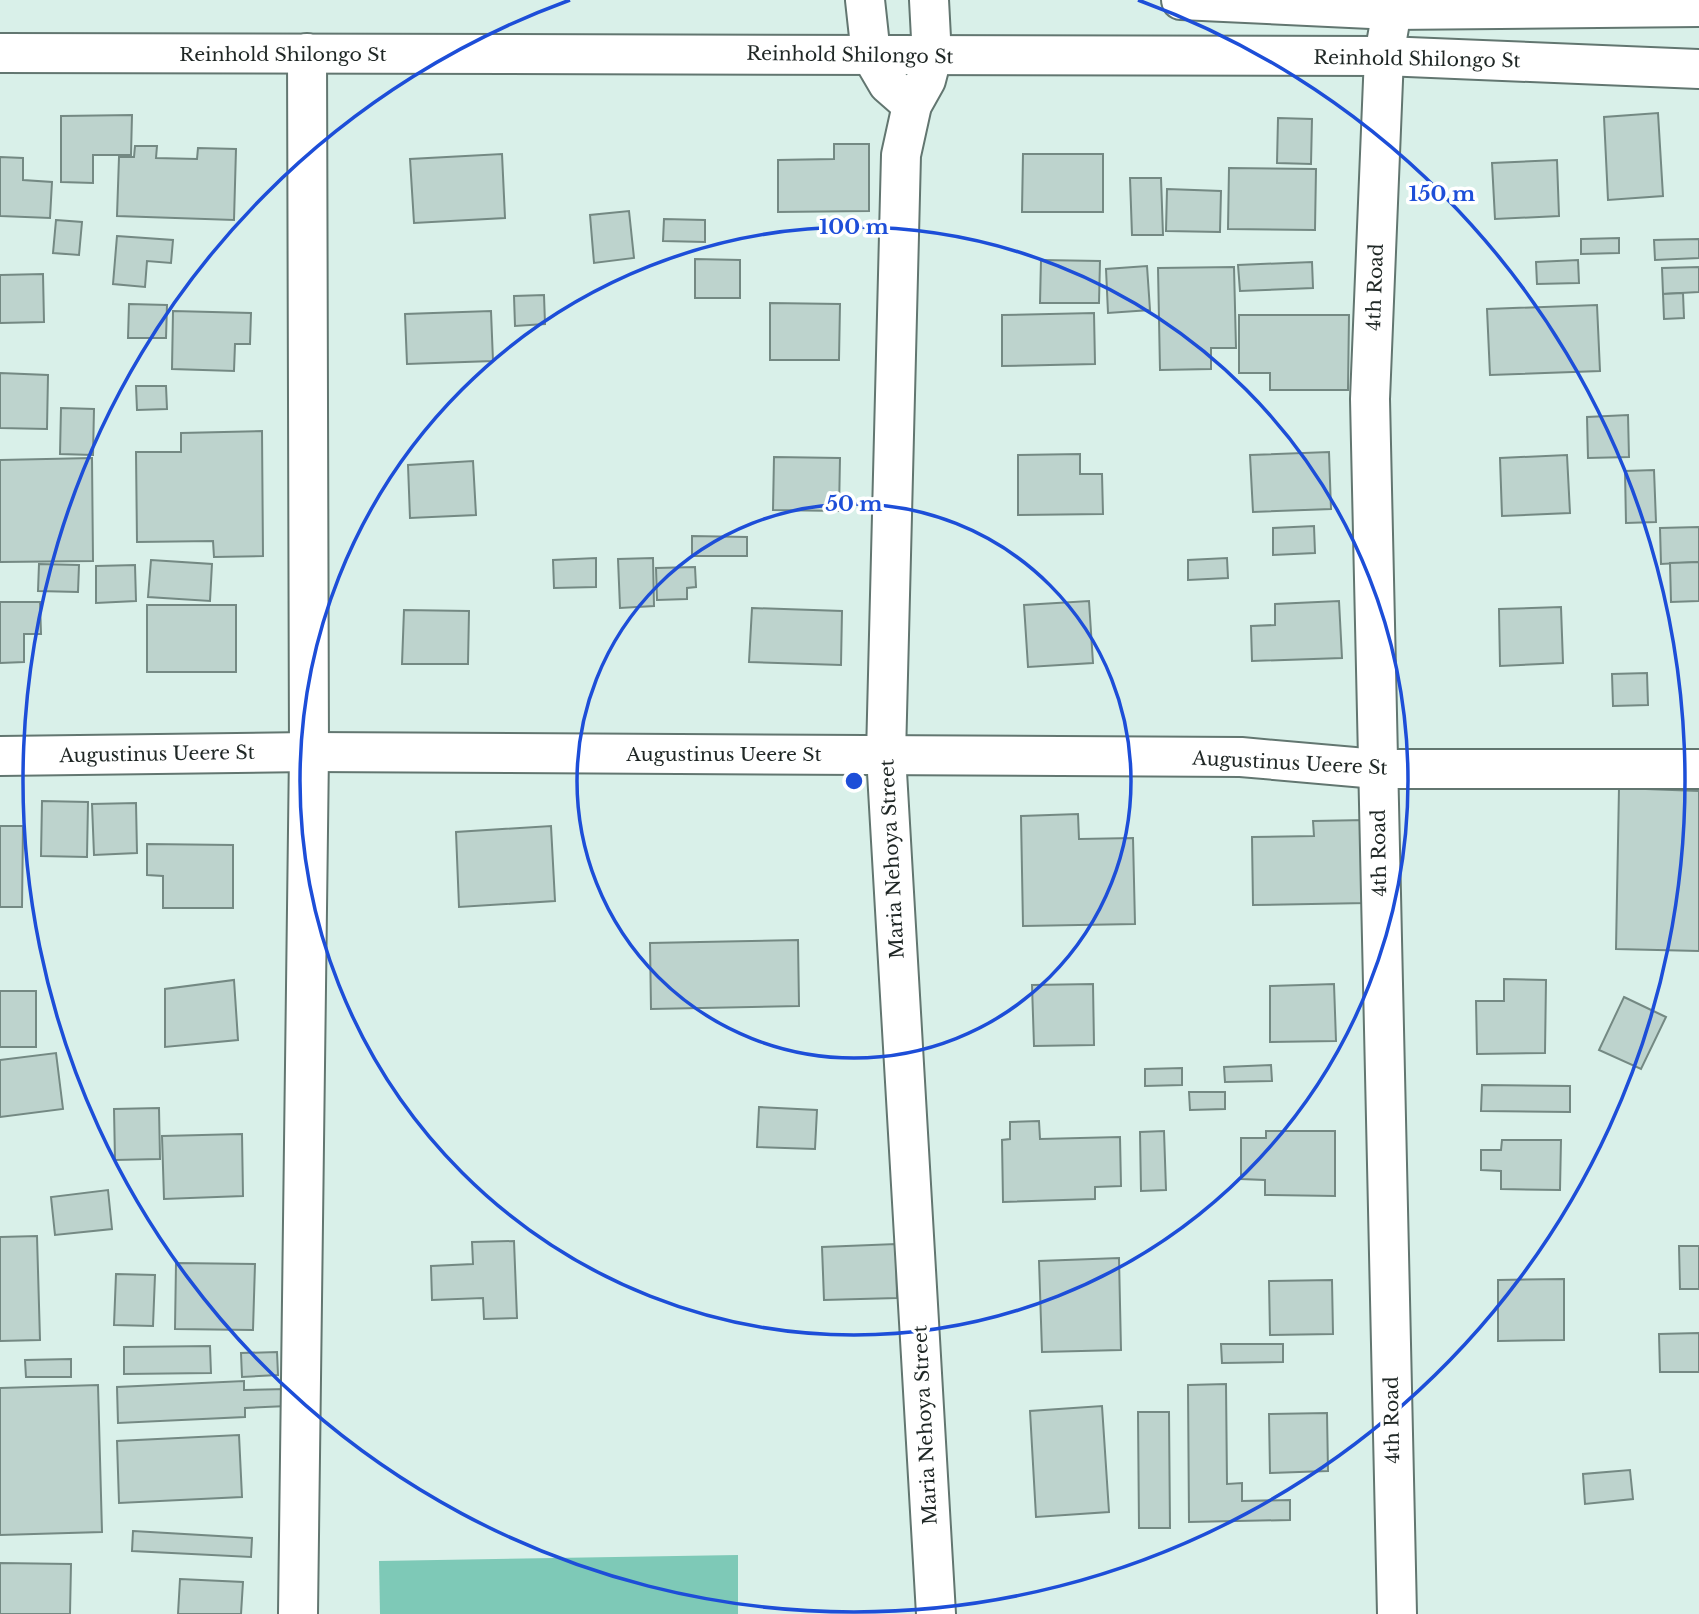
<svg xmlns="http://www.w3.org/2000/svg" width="1699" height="1614" font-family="'Libre Baskerville',serif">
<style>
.green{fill:#7ec9b7}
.building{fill:#bdd3cd;stroke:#748983;stroke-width:2}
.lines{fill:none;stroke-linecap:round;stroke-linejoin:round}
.minor-casing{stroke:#627670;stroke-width:42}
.minor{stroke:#fff;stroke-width:38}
.ring{fill:none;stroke:#1d4ed8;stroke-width:3.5}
.labels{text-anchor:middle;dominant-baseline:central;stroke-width:7;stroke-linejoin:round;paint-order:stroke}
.street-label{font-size:19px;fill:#1f2725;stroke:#fff}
.centre{fill:#1d4ed8;stroke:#fff;stroke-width:3.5}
.ring-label{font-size:21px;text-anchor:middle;font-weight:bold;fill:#1d4ed8;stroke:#fff;stroke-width:7;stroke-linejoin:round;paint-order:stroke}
</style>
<rect width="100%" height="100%" fill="#d9f0e9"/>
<!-- green -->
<path class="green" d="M738 1555V1614H380L379 1561Z"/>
<!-- building -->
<g class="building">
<path d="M1658 113 1663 196 1608 200 1604 117Z"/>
<path d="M132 115 131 155H93V183L61 182V116Z"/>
<path d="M1278 118 1312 119 1311 164 1277 163Z"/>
<path d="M834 144H869V211L778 212V160L834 159Z"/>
<path d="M135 146H157L156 158 197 159 198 148 236 149 234 220 117 216 119 157H134Z"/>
<path d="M502 154 505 218 414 223 410 159Z"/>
<path d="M1023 154H1103V212H1022Z"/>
<path d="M0 157 23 158V180L52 182 50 218 0 216Z"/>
<path d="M1557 160 1559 216 1495 219 1492 163Z"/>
<path d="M1229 168 1316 169 1315 230 1228 229Z"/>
<path d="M1130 178H1161L1163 235H1132Z"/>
<path d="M1167 189 1221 191 1220 232 1166 231Z"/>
<path d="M629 211 634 258 594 263 590 215Z"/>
<path d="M664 219 705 220V242L663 241Z"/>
<path d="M56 220 82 222 79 255 53 253Z"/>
<path d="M117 236 173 240 171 263 147 261 145 287 113 284Z"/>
<path d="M1619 238V253L1581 254V239Z"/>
<path d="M1699 239V258L1655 260 1654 240Z"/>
<path d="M695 259 740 260V298H695Z"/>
<path d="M1041 260 1100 261 1099 303H1040Z"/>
<path d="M1578 260 1579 283 1537 284 1536 262Z"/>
<path d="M1312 262 1313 288 1240 291 1238 265Z"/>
<path d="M1147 266 1150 310 1108 313 1106 269Z"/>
<path d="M1234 267 1236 348H1211V369L1160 370 1158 268Z"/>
<path d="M1699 267V292L1663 294 1662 268Z"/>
<path d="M43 274 44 322 0 323V275Z"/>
<path d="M1683 293 1684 318 1664 319 1663 294Z"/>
<path d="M544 295 545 324 515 326 514 296Z"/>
<path d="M770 303 840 304 839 360H770Z"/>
<path d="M129 304 167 305 166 338H128Z"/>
<path d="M1597 305 1600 371 1490 375 1487 309Z"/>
<path d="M173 311 251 313 250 344H235L234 371 172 369Z"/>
<path d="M491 311 493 361 407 364 405 314Z"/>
<path d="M1094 313 1095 364 1002 366V315Z"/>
<path d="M1239 315H1349L1348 390H1270V373H1239Z"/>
<path d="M0 373 48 375 47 429 0 428Z"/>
<path d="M136 386H166L167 409 137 410Z"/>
<path d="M61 408 94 409 93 455 60 454Z"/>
<path d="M1628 415 1629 457 1588 458 1587 417Z"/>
<path d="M262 431 263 556 214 557 213 541 137 542 136 452H181V433Z"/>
<path d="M1329 452 1331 509 1253 512 1250 455Z"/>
<path d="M1080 454V474H1102L1103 514 1018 515V455Z"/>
<path d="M1567 455 1570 513 1502 516 1500 458Z"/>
<path d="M774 457 840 458 839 511 773 510Z"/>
<path d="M92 458 93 561 0 562V460Z"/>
<path d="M473 461 476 515 410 518 408 465Z"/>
<path d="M1654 470 1656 522 1626 523 1625 471Z"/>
<path d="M1314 526 1315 553 1273 555V528Z"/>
<path d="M1699 527V562L1661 564 1660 528Z"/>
<path d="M692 536 747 537V556H692Z"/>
<path d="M596 558V587L554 588 553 560Z"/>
<path d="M653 558 654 606 620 608 618 559Z"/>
<path d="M1227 558 1228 578 1188 580V560Z"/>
<path d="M151 560 212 564 210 601 148 597Z"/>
<path d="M1699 562V601L1671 602 1670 563Z"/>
<path d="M39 564 79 565 78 592 38 591Z"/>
<path d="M135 565 136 601 96 603V566Z"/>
<path d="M695 567 696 587 687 588V599L657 600 656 568Z"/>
<path d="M1089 601 1093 663 1028 667 1024 605Z"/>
<path d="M1339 601 1342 658 1252 661 1251 626 1275 625V604Z"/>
<path d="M0 602H40L41 634H24V662L0 663Z"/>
<rect x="147" y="605" width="89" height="67"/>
<path d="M1561 607 1563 663 1500 666 1499 609Z"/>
<path d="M752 608 842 611 841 665 749 662Z"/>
<path d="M404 610 469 611 468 664H402Z"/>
<path d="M1647 673 1648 705 1613 706 1612 674Z"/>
<path d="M1619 788 1699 791V951L1616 949Z"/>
<path d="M42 801 88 802 87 857 41 856Z"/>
<path d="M136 803 137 853 94 855 92 804Z"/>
<path d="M1078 814 1079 839 1133 838 1135 924 1023 926 1021 816Z"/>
<path d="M1366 820 1367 903 1253 905 1252 837 1314 836 1313 821Z"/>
<path d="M0 826H23L22 907H0Z"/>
<path d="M551 826 555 901 459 907 456 832Z"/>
<path d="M147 844 233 845V908H163V876L147 875Z"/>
<path d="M798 940 799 1006 651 1009 650 943Z"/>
<path d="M1504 979 1546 980 1545 1053 1477 1054 1476 1001H1504Z"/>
<path d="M234 980 238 1040 165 1047V989Z"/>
<path d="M1093 984 1094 1045 1034 1046 1032 985Z"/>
<path d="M1334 984 1336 1041 1270 1042V986Z"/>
<rect x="0" y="991" width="36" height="56"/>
<path d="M1624 997 1666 1017 1641 1069 1599 1050Z"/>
<path d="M56 1053 63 1109 0 1117V1060Z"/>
<path d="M1271 1065 1272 1081 1225 1082 1224 1067Z"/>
<path d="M1182 1068V1085L1145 1086V1069Z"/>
<path d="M1482 1085 1570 1086V1112L1481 1111Z"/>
<path d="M1189 1092H1225V1109L1190 1110Z"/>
<path d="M759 1107 817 1110 815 1149 757 1147Z"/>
<path d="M159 1108 160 1159 115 1160 114 1109Z"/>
<path d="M1039 1121 1040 1139 1120 1137 1121 1186 1095 1187V1199L1003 1202 1002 1140 1010 1139V1122Z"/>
<path d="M1164 1131 1166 1190 1141 1191 1140 1132Z"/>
<path d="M1266 1131H1335V1196L1265 1195V1180L1241 1179V1138H1266Z"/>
<path d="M242 1134 243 1196 164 1199 162 1136Z"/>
<path d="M1502 1140H1561L1560 1190 1501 1189V1171L1481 1170V1150H1501Z"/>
<path d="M108 1190 112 1229 55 1235 51 1197Z"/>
<path d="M37 1236 40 1340 0 1341V1237Z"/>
<path d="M514 1241 517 1318 484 1319 483 1298 432 1300 431 1266 473 1264 472 1242Z"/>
<path d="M896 1244 897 1298 824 1300 822 1247Z"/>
<path d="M1679 1246H1699V1289H1680Z"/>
<path d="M1119 1258 1121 1350 1042 1352 1039 1261Z"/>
<path d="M176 1263 255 1264 253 1330 175 1329Z"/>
<path d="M116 1274 155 1275 153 1326 114 1325Z"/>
<path d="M1564 1279V1340L1498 1341V1280Z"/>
<path d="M1332 1280 1333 1334 1270 1335 1269 1281Z"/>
<path d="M1699 1333V1372H1660L1659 1334Z"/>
<path d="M1221 1344H1283V1362L1222 1363Z"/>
<path d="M210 1346 211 1373 124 1374V1347Z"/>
<path d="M277 1352 278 1375 242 1377 241 1353Z"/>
<path d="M71 1359V1377H26L25 1360Z"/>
<path d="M244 1381V1390L287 1389V1406L245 1408V1417L118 1423 117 1387Z"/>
<path d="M1226 1384 1227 1484 1242 1483V1501L1290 1500V1520L1189 1522 1188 1385Z"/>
<path d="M98 1385 102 1532 0 1535V1388Z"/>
<path d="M1102 1406 1109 1512 1036 1517 1030 1411Z"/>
<path d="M1138 1412H1169L1170 1528H1139Z"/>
<path d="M1327 1413 1328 1471 1270 1473 1269 1414Z"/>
<path d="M239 1435 242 1497 119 1503 117 1441Z"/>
<path d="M1630 1470 1633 1499 1585 1504 1583 1474Z"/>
<path d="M133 1531 252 1538 251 1557 132 1551Z"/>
<path d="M0 1563 71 1564 70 1614H0Z"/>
<path d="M180 1579 243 1582 241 1614H178Z"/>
</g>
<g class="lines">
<!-- minor casing -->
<g class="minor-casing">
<g id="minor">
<path d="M865 0 871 55 888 84 912 105"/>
<path d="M929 0 932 57 926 80 912 105 901 155 886 755 936 1614"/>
<path d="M1181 0 1392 10 1699 7"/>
<path d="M1392 10 1384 56 1370 399 1397 1614"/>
<path d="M0 53 1384 56 1699 69"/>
<path d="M0 756 309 752 1241 757 1377 769H1699"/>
<path d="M298 1614 309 752 307 53"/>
</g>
</g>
<!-- minor -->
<use href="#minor" class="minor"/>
</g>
<!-- distance rings -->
<g class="ring">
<circle cx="854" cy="781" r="277"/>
<circle cx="854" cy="781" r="554"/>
<path d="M1138 0A831 831 0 1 1 570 0"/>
</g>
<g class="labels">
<!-- street labels -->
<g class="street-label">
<text x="283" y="54">Reinhold Shilongo St</text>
<text transform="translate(850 55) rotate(1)">Reinhold Shilongo St</text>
<text transform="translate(1417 59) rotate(1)">Reinhold Shilongo St</text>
<text transform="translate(1375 287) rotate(-88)">4th Road</text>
<text transform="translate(157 754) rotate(-1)">Augustinus Ueere St</text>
<text x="724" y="754">Augustinus Ueere St</text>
<text transform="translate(1290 763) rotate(3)">Augustinus Ueere St</text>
<text transform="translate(1379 853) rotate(-91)">4th Road</text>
<text transform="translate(892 859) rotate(-93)">Maria Nehoya Street</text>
<text transform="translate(1392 1420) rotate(-91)">4th Road</text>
<text transform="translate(925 1425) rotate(-93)">Maria Nehoya Street</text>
</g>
</g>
<circle cx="854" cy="781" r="10" class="centre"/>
<g class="ring-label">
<text x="1442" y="201">150 m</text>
<text x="854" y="234">100 m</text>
<text x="854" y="511">50 m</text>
</g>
</svg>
